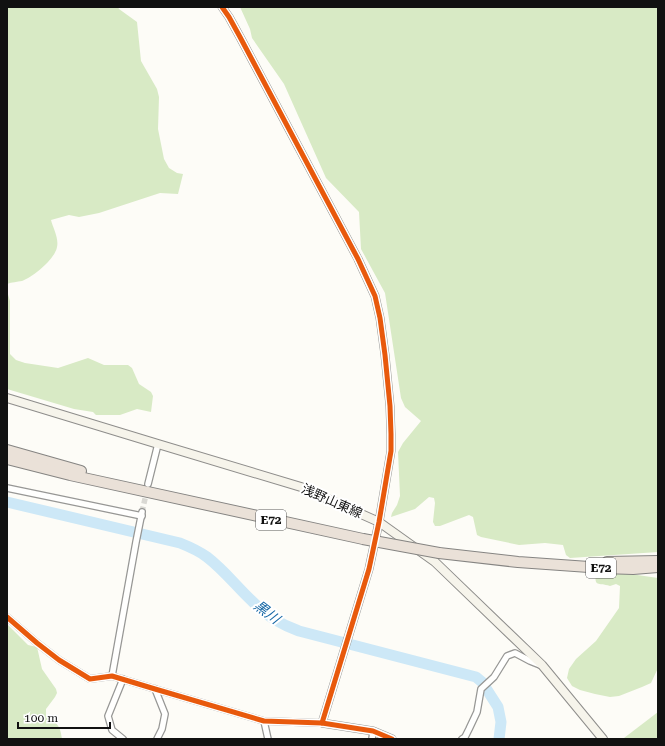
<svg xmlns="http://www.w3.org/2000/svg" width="665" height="746" font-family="'Roboto Serif','Noto Sans JP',serif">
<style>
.forest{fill:#d8eac5}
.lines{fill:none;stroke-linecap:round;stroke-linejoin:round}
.river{stroke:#cde8f7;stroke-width:11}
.minor-tunnel{stroke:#dad9d4;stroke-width:5.5;stroke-dasharray:5.5 3;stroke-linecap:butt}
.minor-casing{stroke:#979795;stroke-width:8}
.tertiary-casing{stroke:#979795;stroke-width:9}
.secondary-casing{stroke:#8e8d8b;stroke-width:10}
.motorway-casing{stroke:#858482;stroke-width:12}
.minor{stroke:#fffffe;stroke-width:5.5}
.tertiary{stroke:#fffffe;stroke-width:7}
.secondary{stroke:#f6f4eb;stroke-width:8}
.motorway{stroke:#eae1d8;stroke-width:10}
.motorway-bridge-casing{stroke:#858482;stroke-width:12;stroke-linecap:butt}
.motorway-bridge{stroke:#eae1d8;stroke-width:10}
.cycleway-casing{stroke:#fff;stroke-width:8}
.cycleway{stroke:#e8590c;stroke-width:5}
.labels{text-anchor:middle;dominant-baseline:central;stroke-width:4;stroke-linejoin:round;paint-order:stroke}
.shield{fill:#fff;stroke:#585858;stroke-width:1}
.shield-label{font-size:12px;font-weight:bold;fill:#111}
.street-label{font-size:13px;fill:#111;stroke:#fff}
.water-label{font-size:14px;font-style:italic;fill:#1768a6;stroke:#fff}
</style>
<rect width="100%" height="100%" fill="#fdfcf7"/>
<!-- forest -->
<g class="forest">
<path d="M7 7H118L119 9 137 22 141 61 157 89 159 97 158 129 164 159 169 168 177 173 183 174 178 194 160 193 99 213 79 217 69 215 51 220C53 228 59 238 57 247 55 259 33 277 22 281 17 282 12 282 7 284Z"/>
<path d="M240 7H658V552L570 558 566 555 563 545 545 543 519 545 481 537 477 535 473 517 469 515 440 526H435L433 522 435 503 434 498 429 497 415 509 391 517 392 513 397 505 400 496 398 452 403 443 421 421 405 407 401 398 385 293 361 249 359 212 326 178 284 84 252 38 250 29Z"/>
<path d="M7 291 10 301V354L16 360 25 363 58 368 88 358 104 365H128L132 368 139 384 151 392 153 396 151 412 137 409 120 415H96L93 412 74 409 7 389Z"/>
<path d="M610 571 658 578V668L651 683 642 687 619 696 610 697 595 694 580 690 572 686 567 678 569 669 576 659 596 641 619 608 620 586 616 584 610 586C598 582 594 588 596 572Z"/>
<path d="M7 624 28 645 37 647 42 669 56 689 57 693 55 697 46 709V716C58 724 60 725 62 739H7Z"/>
<path d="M658 712V739H624V738Z"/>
</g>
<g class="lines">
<!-- river -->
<path class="river" d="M7 502 180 543C190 547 199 551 207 557 224 570 237 587 252 601 264 614 282 625 299 631L476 677 482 682 498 707 501 722 499 739"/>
<!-- minor-tunnel -->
<path class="minor-tunnel" d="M142 512 147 490"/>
<!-- minor casing -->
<g class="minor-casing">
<g id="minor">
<path d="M148 484 158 444"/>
<path d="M7 488 142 516"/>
<path d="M7 617 37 643 59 660 90 679 112 676 155 689 264 721 322 723"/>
<path d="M112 676 136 542 142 512"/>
<path d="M123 679 108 716 112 730 123 739"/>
<path d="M155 689 165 714 162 729 157 739"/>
<path d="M264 721 268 739"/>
<path d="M372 739 373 731"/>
<path d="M462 739 465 737 469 729 477 712 481 689 494 677 507 656 515 653 530 661 540 665"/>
</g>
</g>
<!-- tertiary casing -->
<g class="tertiary-casing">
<path id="tertiary" d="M222 7 229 17 240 37 358 259 375 296 380 318 385 355 390 406 391 434V451L379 522 369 569 322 723 373 731 392 739"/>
</g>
<!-- secondary casing -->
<g class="secondary-casing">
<path id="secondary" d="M7 398 158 444 301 487 379 522 435 562 542 665 603 739"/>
</g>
<!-- motorway casing -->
<g class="motorway-casing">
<g id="motorway">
<path d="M7 450 81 471"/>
<path d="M7 459 70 475 363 539"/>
<path d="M439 553 518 562 603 568 633 569 658 567"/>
<path d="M607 562 658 561"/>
</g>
</g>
<!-- minor -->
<use href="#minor" class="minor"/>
<!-- tertiary -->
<use href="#tertiary" class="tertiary"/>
<!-- secondary -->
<use href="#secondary" class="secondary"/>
<!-- motorway -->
<use href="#motorway" class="motorway"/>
<!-- motorway-bridge casing -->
<g class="motorway-bridge-casing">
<path id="motorway-bridge" d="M363 539 439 553"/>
</g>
<!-- motorway-bridge -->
<use href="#motorway-bridge" class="motorway-bridge"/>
<!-- cycleway casing -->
<g class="cycleway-casing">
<g id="cycleway">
<path d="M222 7 229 17 240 37 358 259 375 296 380 318 385 355 390 406 391 434V451L379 522 369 569 322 723"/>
<path d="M7 617 37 643 59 660 90 679 112 676 155 689 264 721 322 723 373 731 392 739"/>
</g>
</g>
<!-- cycleway -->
<use href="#cycleway" class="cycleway"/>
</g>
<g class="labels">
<!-- shield labels -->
<g class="shield">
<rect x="256" y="510" width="30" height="20" rx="3"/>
<rect x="586" y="558" width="30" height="20" rx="3"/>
</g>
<g class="shield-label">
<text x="271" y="520">E72</text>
<text x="601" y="568">E72</text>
</g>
<!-- street labels -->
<g class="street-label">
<text transform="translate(332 501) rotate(24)">浅野山東線</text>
</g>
<!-- water labels -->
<g class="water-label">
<text transform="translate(267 612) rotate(37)">黒川</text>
</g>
</g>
<!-- border -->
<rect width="665" height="746" fill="none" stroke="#111111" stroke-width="16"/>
<!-- scale -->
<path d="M18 722v6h92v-6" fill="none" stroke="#111111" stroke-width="2"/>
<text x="24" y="722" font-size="12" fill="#111111" stroke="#ffffff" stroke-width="3" paint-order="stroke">100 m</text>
</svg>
